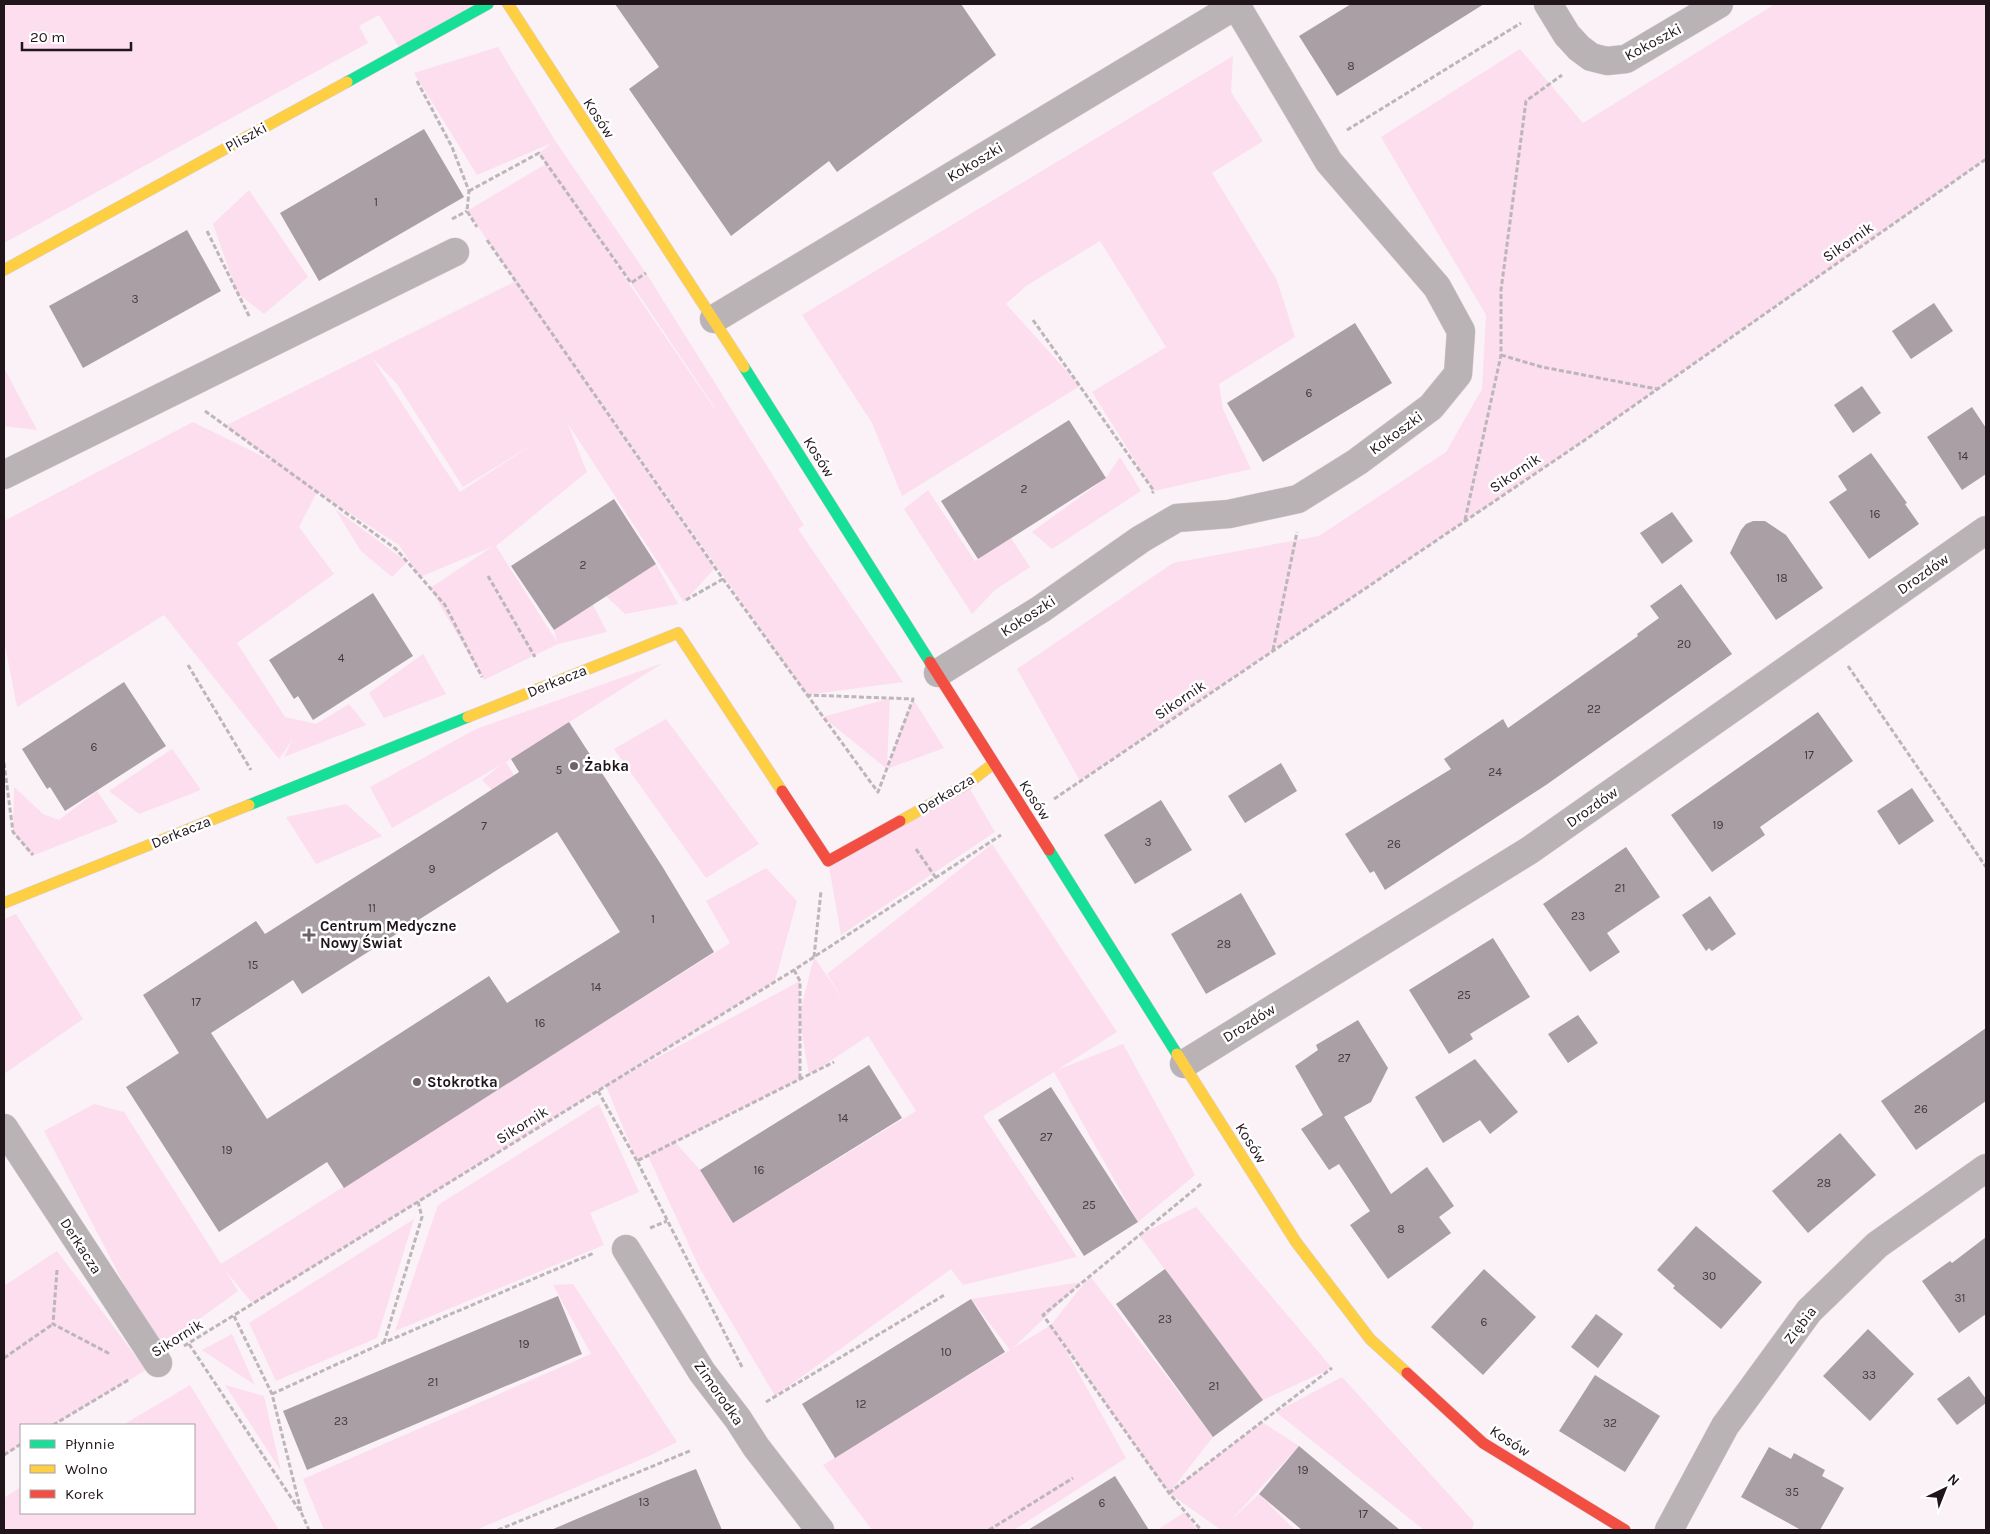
<svg xmlns="http://www.w3.org/2000/svg" width="1990" height="1534" font-family="Karla,sans-serif">
<style>
.green{fill:#fcdeee;fill-rule:evenodd}
.building{fill:#a99fa4;fill-rule:evenodd}
.lines{fill:none;stroke-linecap:round;stroke-linejoin:round}
.street-casing{stroke:#d6cfd3;stroke-width:29}
.fast-casing{stroke:#d6cfd3;stroke-width:12}
.slow-casing{stroke:#d6cfd3;stroke-width:12}
.jam-casing{stroke:#d6cfd3;stroke-width:12}
.path{stroke:#bcb6b9;stroke-width:3;stroke-dasharray:5 2.5;stroke-linecap:butt}
.street{stroke:#b9b3b6;stroke-width:28}
.fast{stroke:#16e098;stroke-width:11}
.slow{stroke:#ffcf43;stroke-width:11}
.jam{stroke:#f24e42;stroke-width:11}
.poi-dot{fill:#6d6268;stroke:#fff;stroke-width:2}
.labels{text-anchor:middle;dominant-baseline:central;stroke-width:5;stroke-linejoin:round;paint-order:stroke}
.number-label{font-size:12px;fill:#43383e}
.street-label{font-size:15px;fill:#21151c;stroke:#fff}
.poi-label{font-size:15px;font-weight:bold;fill:#21151c;stroke:#fff;text-anchor:start}
</style>
<rect width="100%" height="100%" fill="#faf2f6"/>
<!-- green -->
<g class="green">
<path d="M4 4H488L402 52 379 15 359 26 368 43 4 243Z"/>
<path d="M1775 4H1986V159L1582 442 1080 781 1017 669 1173 563 1319 536 1446 452 1482 389 1486 315 1381 137 1520 49 1583 123Z"/>
<path d="M498 47 556 142 646 273 804 525 798 529 903 682 807 695 540 315 715 568 684 602 555 404 567 422 587 472 496 546 557 642 554 630 593 605 607 632 558 644 484 680 430 588 492 547 420 577 399 545 317 492 299 527 334 574 237 643 285 717 316 724 349 704 366 725 284 757 293 739 279 759 164 615 17 707 4 640V521L193 422 276 463 225 426 516 281 467 211 546 164 539 153 552 143 477 175 414 73ZM595 234 631 283 715 408H714ZM372 358 397 384 463 487 532 445 460 492Z"/>
<path d="M1233 56 1231 92 1263 141 1212 173 1277 280 1295 337 1219 384 1223 409 1251 469 1154 491 1092 392 1166 347 1100 241 1026 286 1006 304 1080 386 902 496 872 423 802 315Z"/>
<path d="M249 190 308 277 264 314 237 293 213 224Z"/>
<path d="M4 368 37 430 4 426Z"/>
<path d="M1120 457 1141 491 1052 549 1032 532 1106 478Z"/>
<path d="M928 490 975 561 1011 538 1030 567 995 590 972 614 904 509Z"/>
<path d="M335 509 407 562 392 577 361 551Z"/>
<path d="M656 564 678 604 625 614 606 596Z"/>
<path d="M423 654 446 694 384 718 369 693Z"/>
<path d="M663 663 506 762 542 822 492 790 482 780 501 765 392 828 370 787 476 729Z"/>
<path d="M890 698 887 767 913 699 944 748 887 769 823 717Z"/>
<path d="M666 719 759 844 706 878 614 749Z"/>
<path d="M172 749 201 790 139 814 109 791Z"/>
<path d="M967 784 995 832 841 935 828 861Z"/>
<path d="M14 787 43 814 59 820 97 791 118 822 32 856 13 832Z"/>
<path d="M346 804 382 836 316 864 286 817Z"/>
<path d="M992 844 1117 1032 1057 1070 1123 1044 1195 1175 1138 1222 1054 1072 983 1116 1077 1257 963 1285 951 1269 775 1396 700 1269 648 1156 637 1161 606 1086 253 1304 225 1270 238 1291 158 1349 44 1131 94 1104 124 1112 221 1264 730 943 706 901 766 868 797 901 775 981 621 1077 800 981V1012L814 957 844 1001 827 974ZM800 1022 809 1075 868 1036 916 1111 733 1223 700 1170 675 1142 800 1079Z"/>
<path d="M16 914 83 1019 4 1074V919Z"/>
<path d="M599 1104 639 1192 590 1213 604 1245 395 1331 438 1205Z"/>
<path d="M1196 1207 1332 1368 1263 1400 1139 1235Z"/>
<path d="M414 1219 377 1338 276 1381 249 1323Z"/>
<path d="M57 1251 146 1370 54 1425H21V1445L4 1456V1286Z"/>
<path d="M1090 1276 1213 1437 1170 1492 1262 1422 1299 1446 1231 1520 1259 1494 1295 1530H1221L1169 1493 1055 1331 1126 1458 1014 1530H872L823 1465 1010 1350 971 1299 1082 1282 1013 1348 1051 1325Z"/>
<path d="M573 1284 677 1442 649 1456 476 1530H324L303 1479 591 1354 553 1285Z"/>
<path d="M232 1334 255 1385 202 1350Z"/>
<path d="M1342 1377 1474 1522 1472 1530H1424L1276 1412Z"/>
<path d="M190 1385 279 1530H4V1498L21 1487V1513H194V1425H123Z"/>
<path d="M225 1385 264 1396 281 1471Z"/>
<path d="M1185 1512 1197 1530H1157Z"/>
</g>
<!-- building -->
<g class="building">
<path d="M615 4H961L996 55 837 172 829 161 731 236 629 89 659 67Z"/>
<path d="M1351 4H1484L1337 96 1299 36Z"/>
<path d="M424 129 464 197 319 281 280 213Z"/>
<path d="M187 230 221 291 83 368 49 306Z"/>
<path d="M1934 303 1953 331 1911 359 1892 331Z"/>
<path d="M1355 323 1392 383 1263 462 1227 403Z"/>
<path d="M1862 386 1881 413 1853 433 1834 405Z"/>
<path d="M1972 407 1986 428V474L1962 490 1927 437Z"/>
<path d="M1069 420 1106 478 978 559 941 501Z"/>
<path d="M1871 453 1907 503 1905 504 1919 524 1869 559 1829 502 1847 490 1838 476Z"/>
<path d="M614 499 656 564 554 630 511 566Z"/>
<path d="M1672 512 1693 541 1662 564 1640 533Z"/>
<path d="M1753 521H1765L1786 535 1823 588 1776 620 1730 553 1741 530 1746 524Z"/>
<path d="M1681 584 1732 654 1546 785 1385 890 1374 871 1370 873 1345 834 1451 769 1444 759 1503 719 1508 728 1638 636 1637 634 1659 618 1650 606Z"/>
<path d="M373 593 413 656 313 720 298 696 294 699 269 660Z"/>
<path d="M124 682 166 746 65 811 50 787 47 789 22 749Z"/>
<path d="M1818 712 1853 761 1760 827 1765 835 1712 872 1671 815Z"/>
<path d="M569 722 662 866 714 952 344 1188 327 1162 219 1232 126 1087 179 1053 143 995 256 921 265 934 448 818 519 772 511 759ZM557 832 620 932 507 1003 489 976 267 1119 211 1033 293 980 302 994Z"/>
<path d="M1281 763 1297 791 1245 823 1228 796Z"/>
<path d="M1912 788 1934 821 1899 845 1877 811Z"/>
<path d="M1161 800 1192 850 1135 884 1104 835Z"/>
<path d="M1626 847 1660 897 1607 933 1620 952 1590 972 1543 904Z"/>
<path d="M1241 893 1276 954 1206 994 1171 934Z"/>
<path d="M1710 896 1736 934 1712 951 1709 948 1706 951 1682 915Z"/>
<path d="M1493 938 1530 997 1470 1034 1473 1039 1449 1054 1409 990Z"/>
<path d="M1578 1015 1598 1043 1568 1063 1548 1034Z"/>
<path d="M1358 1020 1388 1068 1371 1102 1344 1117 1391 1194 1427 1167 1454 1206 1439 1217 1451 1233 1388 1279 1350 1225 1370 1211 1339 1164 1329 1170 1301 1129 1323 1115 1295 1066 1318 1050 1316 1045Z"/>
<path d="M1986 1028V1101L1916 1150 1881 1101Z"/>
<path d="M1475 1059 1518 1112 1490 1134 1480 1120 1443 1143 1415 1097Z"/>
<path d="M869 1065 902 1118 733 1223 700 1170Z"/>
<path d="M1051 1087 1138 1222 1084 1256 998 1120Z"/>
<path d="M1840 1133 1876 1175 1808 1233 1772 1191Z"/>
<path d="M1696 1226 1762 1282 1721 1329 1673 1288 1675 1286 1657 1270Z"/>
<path d="M1986 1237V1314L1959 1333 1922 1281 1950 1261 1952 1263Z"/>
<path d="M1165 1269 1263 1400 1213 1437 1116 1304Z"/>
<path d="M1484 1269 1536 1317 1483 1375 1431 1327Z"/>
<path d="M558 1296 582 1354 307 1470 283 1411Z"/>
<path d="M971 1299 1005 1352 835 1458 802 1404Z"/>
<path d="M1596 1314 1623 1334 1598 1368 1571 1347Z"/>
<path d="M1868 1329 1914 1374 1870 1421 1823 1376Z"/>
<path d="M1595 1375 1660 1416 1625 1472 1559 1431Z"/>
<path d="M1969 1376 1986 1399V1403L1957 1425 1937 1399Z"/>
<path d="M1299 1446 1360 1497 1400 1530H1302L1259 1494Z"/>
<path d="M1769 1447 1791 1459 1794 1453 1825 1470 1822 1476 1844 1488 1820 1530H1801L1741 1497Z"/>
<path d="M696 1469 722 1530H551L663 1482Z"/>
<path d="M1115 1476 1149 1530H1028Z"/>
</g>
<g class="lines">
<!-- street casing -->
<g class="street-casing">
<g id="street">
<path d="M1548 4 1567 35 1579 48 1591 57 1607 61 1626 59 1719 4"/>
<path d="M714 319 1238 4"/>
<path d="M4 475 455 252"/>
<path d="M938 673 1041 609 1141 539 1177 518 1229 514 1298 499 1357 462 1431 407 1458 374 1461 331 1437 287 1329 162 1236 5"/>
<path d="M1184 1064 1530 850 1986 530"/>
<path d="M4 1128 158 1363"/>
<path d="M626 1249 702 1372 738 1419 756 1447 820 1530"/>
<path d="M1669 1530 1725 1426 1809 1311 1877 1245 1986 1168"/>
</g>
</g>
<!-- fast casing -->
<g class="fast-casing">
<g id="fast">
<path d="M347 82 488 4"/>
<path d="M744 367 930 662"/>
<path d="M249 805 468 717"/>
<path d="M1049 850 1177 1054"/>
</g>
</g>
<!-- slow casing -->
<g class="slow-casing">
<g id="slow">
<path d="M508 4 744 367"/>
<path d="M4 270 347 82"/>
<path d="M468 717 678 633 782 791"/>
<path d="M900 821 967 784 993 764"/>
<path d="M4 903 249 805"/>
<path d="M1177 1054 1296 1242 1370 1339 1407 1373"/>
</g>
</g>
<!-- jam casing -->
<g class="jam-casing">
<g id="jam">
<path d="M930 662 1049 850"/>
<path d="M782 791 828 861 900 821"/>
<path d="M1407 1373 1483 1443 1625 1530"/>
</g>
</g>
<!-- path -->
<g class="path">
<path d="M417 81 452 147 469 191 467 211 477 227"/>
<path d="M1347 130 1521 23"/>
<path d="M469 191 539 153 631 283 646 273"/>
<path d="M452 219 467 211"/>
<path d="M207 231 250 318"/>
<path d="M487 240 723 579 869 780 878 792 913 699 807 695"/>
<path d="M1033 320 1154 491 1152 493"/>
<path d="M1501 355 1542 367 1657 389"/>
<path d="M205 411 396 549 445 605 482 677"/>
<path d="M1465 520 1501 355V290L1526 101 1562 75"/>
<path d="M488 576 535 657"/>
<path d="M686 600 723 579"/>
<path d="M1273 650 1297 532"/>
<path d="M188 665 251 770"/>
<path d="M1848 666 1986 867"/>
<path d="M4 763 13 832 33 855"/>
<path d="M1054 799 1582 442 1986 159"/>
<path d="M916 849 936 878"/>
<path d="M814 957 821 891"/>
<path d="M794 970 800 981V1079"/>
<path d="M598 1091 637 1161"/>
<path d="M1201 1184 1043 1315 1169 1493 1201 1530"/>
<path d="M650 1228 667 1221"/>
<path d="M57 1270 53 1324 110 1354"/>
<path d="M234 1316 272 1394 301 1511"/>
<path d="M384 1343 422 1217 418 1202"/>
<path d="M189 1344 302 1514 309 1530"/>
<path d="M184 1346 794 970 1001 835"/>
<path d="M4 1358 53 1324"/>
<path d="M742 1367 637 1161 834 1062"/>
<path d="M272 1394 383 1343 594 1253"/>
<path d="M766 1402 946 1294"/>
<path d="M53 1425 130 1379"/>
<path d="M4 1455 21 1444"/>
<path d="M1169 1493 1332 1368"/>
<path d="M498 1530 692 1450"/>
<path d="M989 1530 1073 1478"/>
</g>
<!-- street -->
<use href="#street" class="street"/>
<!-- fast -->
<use href="#fast" class="fast"/>
<!-- slow -->
<use href="#slow" class="slow"/>
<!-- jam -->
<use href="#jam" class="jam"/>
</g>
<!-- markers -->
<g class="poi-dot">
<circle cx="574" cy="766" r="5"/>
<path d="M306.5 927.5h5v5h5v5h-5v5h-5v-5h-5v-5h5z"/>
<circle cx="417" cy="1082" r="5"/>
</g>
<g class="labels">
<!-- number labels -->
<g class="number-label">
<text x="1351" y="66">8</text>
<text x="376" y="202">1</text>
<text x="135" y="299">3</text>
<text x="1309" y="393">6</text>
<text x="1963" y="456">14</text>
<text x="1024" y="489">2</text>
<text x="1875" y="514">16</text>
<text x="583" y="565">2</text>
<text x="1782" y="578">18</text>
<text x="1684" y="644">20</text>
<text x="341" y="658">4</text>
<text x="1594" y="709">22</text>
<text x="94" y="747">6</text>
<text x="1809" y="755">17</text>
<text x="559" y="770">5</text>
<text x="1495" y="772">24</text>
<text x="1718" y="825">19</text>
<text x="484" y="826">7</text>
<text x="1148" y="842">3</text>
<text x="1394" y="844">26</text>
<text x="432" y="869">9</text>
<text x="1620" y="888">21</text>
<text x="372" y="908">11</text>
<text x="1578" y="916">23</text>
<text x="653" y="919">1</text>
<text x="1224" y="944">28</text>
<text x="253" y="965">15</text>
<text x="596" y="987">14</text>
<text x="1464" y="995">25</text>
<text x="196" y="1002">17</text>
<text x="540" y="1023">16</text>
<text x="1344" y="1058">27</text>
<text x="1921" y="1109">26</text>
<text x="843" y="1118">14</text>
<text x="1046" y="1137">27</text>
<text x="227" y="1150">19</text>
<text x="759" y="1170">16</text>
<text x="1824" y="1183">28</text>
<text x="1089" y="1205">25</text>
<text x="1401" y="1229">8</text>
<text x="1709" y="1276">30</text>
<text x="1960" y="1298">31</text>
<text x="1165" y="1319">23</text>
<text x="1484" y="1322">6</text>
<text x="524" y="1344">19</text>
<text x="946" y="1352">10</text>
<text x="1869" y="1375">33</text>
<text x="433" y="1382">21</text>
<text x="1214" y="1386">21</text>
<text x="861" y="1404">12</text>
<text x="341" y="1421">23</text>
<text x="1610" y="1423">32</text>
<text x="1303" y="1470">19</text>
<text x="1792" y="1492">35</text>
<text x="644" y="1502">13</text>
<text x="1102" y="1503">6</text>
<text x="1363" y="1514">17</text>
</g>
<!-- street labels -->
<g class="street-label">
<text transform="translate(1653 42) rotate(-28)">Kokoszki</text>
<text transform="translate(599 118) rotate(57)">Kosów</text>
<text transform="translate(246 137) rotate(-29)">Pliszki</text>
<text transform="translate(975 162) rotate(-31)">Kokoszki</text>
<text transform="translate(1848 242) rotate(-35)">Sikornik</text>
<text transform="translate(1396 433) rotate(-36)">Kokoszki</text>
<text transform="translate(819 457) rotate(58)">Kosów</text>
<text transform="translate(1515 473) rotate(-34)">Sikornik</text>
<text transform="translate(1923 574) rotate(-35)">Drozdów</text>
<text transform="translate(1028 616) rotate(-33)">Kokoszki</text>
<text transform="translate(557 681) rotate(-22)">Derkacza</text>
<text transform="translate(1180 700) rotate(-34)">Sikornik</text>
<text transform="translate(946 794) rotate(-31)">Derkacza</text>
<text transform="translate(1035 800) rotate(57)">Kosów</text>
<text transform="translate(1592 807) rotate(-35)">Drozdów</text>
<text transform="translate(181 832) rotate(-22)">Derkacza</text>
<text transform="translate(1249 1023) rotate(-32)">Drozdów</text>
<text transform="translate(522 1125) rotate(-32)">Sikornik</text>
<text transform="translate(1251 1143) rotate(58)">Kosów</text>
<text transform="translate(81 1246) rotate(57)">Derkacza</text>
<text transform="translate(1800 1325) rotate(-52)">Ziębia</text>
<text transform="translate(177 1338) rotate(-32)">Sikornik</text>
<text transform="translate(719 1393) rotate(55)">Zimorodka</text>
<text transform="translate(1510 1441) rotate(33)">Kosów</text>
</g>
<!-- poi labels -->
<g class="poi-label">
<text x="584" y="766">Żabka</text>
<text x="320" y="926">Centrum Medyczne<tspan x="320" dy="17">Nowy Świat</tspan></text>
<text x="427" y="1082">Stokrotka</text>
</g>
</g>
<!-- border -->
<rect width="1990" height="1534" fill="none" stroke="#21151c" stroke-width="10"/>
<!-- legend -->
<rect x="20" y="1424" width="175" height="90" fill="#ffffff" stroke="#a6a1a4"/>
<rect x="30" y="1440" width="25" height="8" fill="#16e098" stroke="#a6a1a4"/>
<text x="65" y="1449" font-size="15" fill="#21151c">Płynnie</text>
<rect x="30" y="1465" width="25" height="8" fill="#ffcf43" stroke="#a6a1a4"/>
<text x="65" y="1474" font-size="15" fill="#21151c">Wolno</text>
<rect x="30" y="1490" width="25" height="8" fill="#f24e42" stroke="#a6a1a4"/>
<text x="65" y="1499" font-size="15" fill="#21151c">Korek</text>
<!-- north arrow -->
<g transform="translate(1945 1489) rotate(43)" stroke="#ffffff" stroke-width="4" paint-order="stroke">
<path d="M0-4L9 19L0 12L-9 19Z" fill="#21151c"/>
<text y="-8" font-size="14" font-weight="bold" text-anchor="middle" fill="#21151c">N</text>
</g>
<!-- scale -->
<path d="M22 42v8h109v-8" fill="none" stroke="#21151c" stroke-width="2.5"/>
<text x="30" y="42" font-size="15" fill="#21151c" stroke="#ffffff" stroke-width="4" paint-order="stroke">20 m</text>
</svg>
